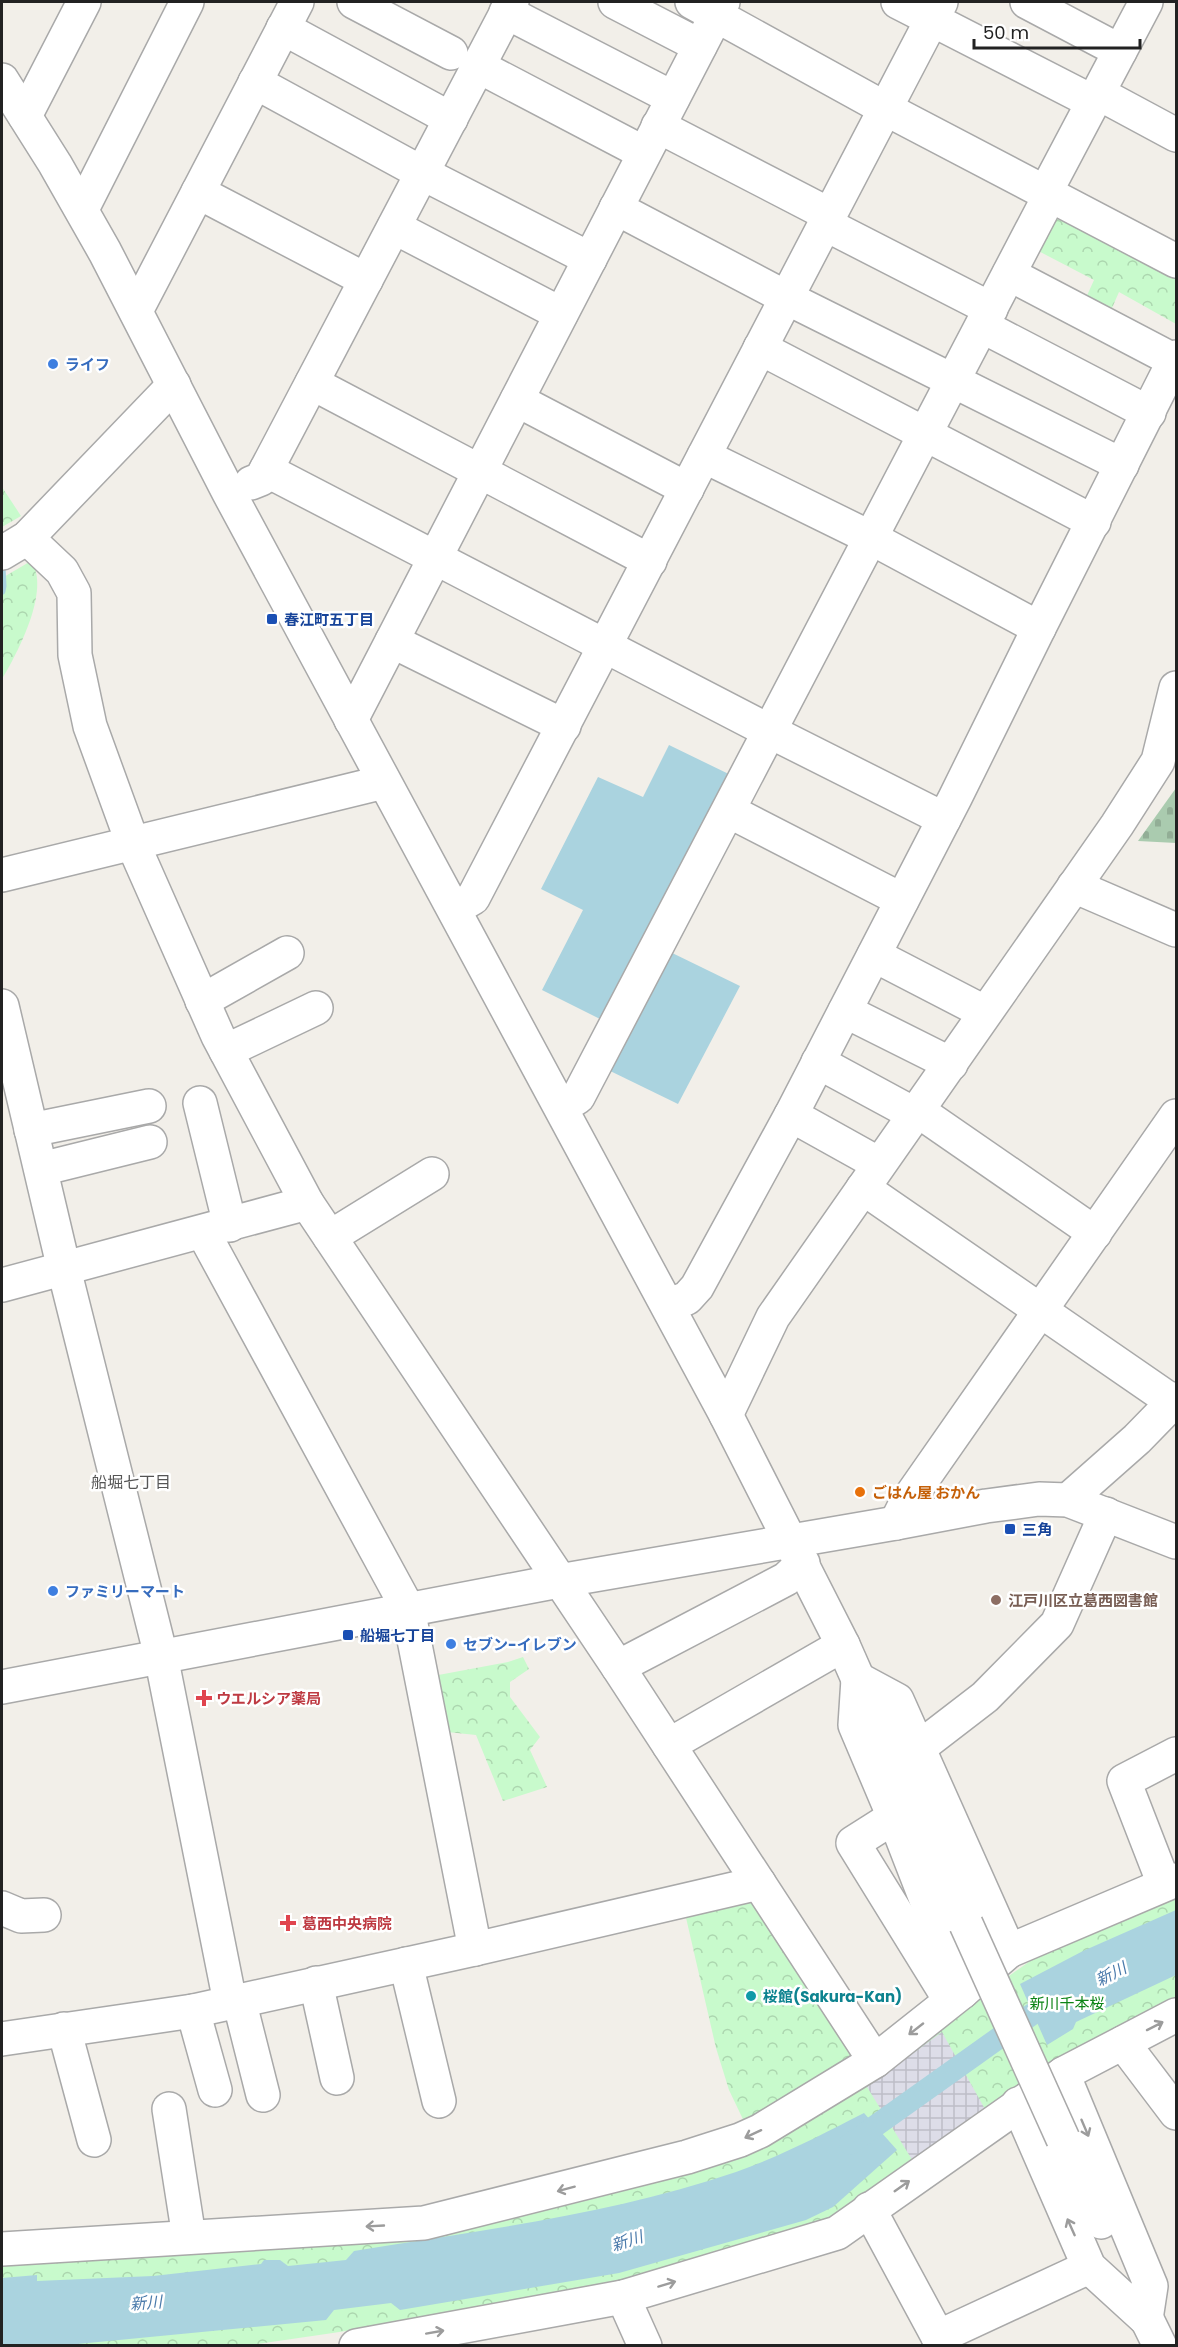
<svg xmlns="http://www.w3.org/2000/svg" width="1178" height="2347" font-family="Poppins,'Noto Sans JP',sans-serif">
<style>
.cemetery{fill:url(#cemetery-stones)}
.park{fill:url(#park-crowns)}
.plaza{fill:url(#plaza-grid)}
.water{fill:#aad3df}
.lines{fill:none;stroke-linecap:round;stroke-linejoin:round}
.stream{stroke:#aad3df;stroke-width:7}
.canal{stroke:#aad3df;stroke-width:22}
.minor-casing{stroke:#a9a9a9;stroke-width:36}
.minor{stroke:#fff;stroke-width:33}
.minor-bridge-casing{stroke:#a9a9a9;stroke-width:36;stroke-linecap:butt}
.minor-bridge{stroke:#fff;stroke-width:33}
.oneway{stroke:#9c9c9c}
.shop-dot{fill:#3f7fe0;stroke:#fff;stroke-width:2}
.transit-dot{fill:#1a4fb4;stroke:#fff;stroke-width:2}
.food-dot{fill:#e8710a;stroke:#fff;stroke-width:2}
.education-dot{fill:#8d6e63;stroke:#fff;stroke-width:2}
.health-dot{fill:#e0444e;stroke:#fff;stroke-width:2}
.culture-dot{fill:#0f9aa8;stroke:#fff;stroke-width:2}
.labels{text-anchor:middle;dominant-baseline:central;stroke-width:5;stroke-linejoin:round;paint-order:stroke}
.shop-label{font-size:15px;font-weight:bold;fill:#366cbe;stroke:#fff;text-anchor:start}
.transit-label{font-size:15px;font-weight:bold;fill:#164399;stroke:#fff;text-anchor:start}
.food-label{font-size:15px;font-weight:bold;fill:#c56008;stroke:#fff;text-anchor:start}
.education-label{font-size:15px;font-weight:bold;fill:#785e54;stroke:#fff;text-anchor:start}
.health-label{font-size:15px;font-weight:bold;fill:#be3a42;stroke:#fff;text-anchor:start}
.culture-label{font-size:15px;font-weight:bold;fill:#0d838f;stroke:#fff;text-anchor:start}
.park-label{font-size:15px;fill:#0c8416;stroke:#fff}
.neighbourhood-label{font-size:16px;fill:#555;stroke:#fff}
.water-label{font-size:16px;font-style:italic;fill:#4a7aab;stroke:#fff}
</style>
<defs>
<pattern id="cemetery-stones" width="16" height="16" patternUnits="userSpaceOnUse" patternTransform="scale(1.5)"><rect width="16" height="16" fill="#aacbaf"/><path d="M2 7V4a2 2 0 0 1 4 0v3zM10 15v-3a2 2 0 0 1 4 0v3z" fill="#92ae96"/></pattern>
<pattern id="park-crowns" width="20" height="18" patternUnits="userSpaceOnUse" patternTransform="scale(1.5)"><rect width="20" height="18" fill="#c8facc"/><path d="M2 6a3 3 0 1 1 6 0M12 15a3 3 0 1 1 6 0" fill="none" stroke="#acd6af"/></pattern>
<pattern id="plaza-grid" width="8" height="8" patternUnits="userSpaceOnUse" patternTransform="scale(1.5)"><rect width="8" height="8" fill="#dddde8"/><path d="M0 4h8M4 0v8" fill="none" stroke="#bdbdc7"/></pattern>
</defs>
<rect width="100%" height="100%" fill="#f2efe9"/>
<!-- cemetery -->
<path class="cemetery" d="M1176 788V843L1138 841Z"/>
<!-- park -->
<g class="park">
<path d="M1050 195 1176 261V324L1119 292 1105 324 1080 311 1094 280 1025 244Z"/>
<path d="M2 487 21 516 2 527Z"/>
<path d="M31 561C51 589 18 652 2 679V578Z"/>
<path d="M523 1657 529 1669 510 1682V1697L540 1737 530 1750 547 1787 503 1801 476 1735 447 1732 433 1676 508 1662Z"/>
<path d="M1176 1892V2008L832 2229 618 2290 326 2334 243 2346H2V2260L427 2230 795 2128 1040 1954Z"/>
<path d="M759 1897 868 2059 750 2134 729 2090 716 2048 684 1909Z"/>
</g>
<!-- plaza -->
<path class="plaza" d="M942 2032 986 2111 916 2166 867 2087Z"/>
<!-- water -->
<g class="water">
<path d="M669 745 739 779 610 1024 542 990 583 910 541 889 598 777 643 797Z"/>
<path d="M664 949 740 986 678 1104 602 1067Z"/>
<path d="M1176 1910V1975L1076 2022 1073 2029 1047 2045 1020 1984 1083 1951Z"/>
<path d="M864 2113 897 2150 833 2207 806 2220 619 2273 400 2310 391 2303 334 2310 326 2320 67 2345 2 2346V2278L37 2275V2281L153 2276 261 2264 264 2260H280L288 2266 346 2260 354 2251C482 2230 613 2214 736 2172 781 2156 823 2134 864 2113Z"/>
</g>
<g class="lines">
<!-- stream -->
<path class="stream" d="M2 567 3 586 2 591"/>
<!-- canal -->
<path class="canal" d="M850 2144 1038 2010 1060 1999"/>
<!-- minor casing -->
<g class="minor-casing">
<g id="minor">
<path d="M354 2 451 53"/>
<path d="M615 2 700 46"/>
<path d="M692 2 886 109 1176 261"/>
<path d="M898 2 1093 102"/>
<path d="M1027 2 1120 51"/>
<path d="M506 12 673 98"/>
<path d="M283 28 451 119"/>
<path d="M478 66 644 153"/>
<path d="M2 80 55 164 105 252 229 493 726 1415 843 1645 966 1924"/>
<path d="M255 82 422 173 590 259"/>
<path d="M1098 93 1176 135"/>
<path d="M25 116 84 2"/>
<path d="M658 126 830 215"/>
<path d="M198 192 366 280"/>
<path d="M1045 193 1146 2"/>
<path d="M616 208 787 298 1122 465"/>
<path d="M82 209 187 2"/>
<path d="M825 224 991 309"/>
<path d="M394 227 561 314"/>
<path d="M1009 274 1175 361"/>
<path d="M136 311 297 2"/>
<path d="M982 326 1149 413"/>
<path d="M760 348 1094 522"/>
<path d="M312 383 650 561"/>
<path d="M517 400 687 489"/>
<path d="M704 456 871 538 1039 628"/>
<path d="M266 470 771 732 944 819"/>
<path d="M251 483 261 479 266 470 512 2"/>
<path d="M27 538 62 571 74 593 75 655 90 726 133 844 218 1036 307 1203 618 1667 875 2061"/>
<path d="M2 553 27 538 174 385"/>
<path d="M392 641 564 726"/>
<path d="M351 720 723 2"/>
<path d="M729 811 902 900"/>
<path d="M2 875 384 782"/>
<path d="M1074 886 1176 930"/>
<path d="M454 909 473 898 941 2"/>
<path d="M874 955 984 1012"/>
<path d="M202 1001 287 953"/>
<path d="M2 1006 64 1269 161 1656 230 2002"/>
<path d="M845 1011 951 1064"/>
<path d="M226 1051 316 1008"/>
<path d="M818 1062 914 1114"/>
<path d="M200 1103 230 1225"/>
<path d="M562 1107 578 1097 1050 195"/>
<path d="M917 1110 1095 1233"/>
<path d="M791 1115 879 1164"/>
<path d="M31 1130 149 1106"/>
<path d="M41 1169 150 1142"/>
<path d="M863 1188 1176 1404"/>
<path d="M203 1232 408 1609 475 1949"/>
<path d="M330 1237 432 1174"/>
<path d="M2 1285 307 1203"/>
<path d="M668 1306 687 1298 697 1287 791 1115 955 798 1039 628 1176 357"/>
<path d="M726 1415 773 1317 1117 825 1158 761 1176 688"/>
<path d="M1068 1500 1137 1439 1176 1399"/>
<path d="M896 1523 906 1503 1176 1116"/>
<path d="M618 1667 786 1579 803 1563"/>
<path d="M858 1679 897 1700 1009 1951 962 1992 894 1817 855 1725Z"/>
<path d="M2 1687 559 1581 896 1523 986 1506 1039 1499 1068 1500 1176 1542"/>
<path d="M669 1745 843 1645"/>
<path d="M920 1747 985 1697 1057 1624 1106 1514"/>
<path d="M894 1817 853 1843 947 1995"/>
<path d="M1164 1884 1124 1781 1176 1754"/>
<path d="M2 1908 21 1916 44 1915"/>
<path d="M1009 1951 1176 1880"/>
<path d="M406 1964 439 2101"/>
<path d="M316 1983 337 2078"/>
<path d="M239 2000 263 2095"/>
<path d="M193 2011 215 2090"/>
<path d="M64 2029 94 2140"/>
<path d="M2 2039 193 2011 475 1949 759 1883"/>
<path d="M1123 2043 1176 2113"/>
<path d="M1063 2074 1151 2286 1146 2319"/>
<path d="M1018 2104 1089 2267 1146 2319"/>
<path d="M169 2109 189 2237"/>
<path d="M1063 2139 1101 2222"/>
<path d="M869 2209 943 2346"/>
<path d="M2 2249 424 2223 687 2157 740 2140 760 2131 875 2061 962 1992"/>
<path d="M623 2297 645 2346"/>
<path d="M1137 2299 1160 2346"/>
<path d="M938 2337 1089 2267"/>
<path d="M356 2346 623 2297 837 2233 1063 2074 1176 2015"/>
</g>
</g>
<!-- minor -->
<use href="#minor" class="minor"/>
<!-- minor-bridge casing -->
<g class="minor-bridge-casing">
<path id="minor-bridge" d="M966 1924 1063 2139"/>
</g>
<!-- minor-bridge -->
<use href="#minor-bridge" class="minor-bridge"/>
</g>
<!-- one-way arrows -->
<defs><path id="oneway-shaft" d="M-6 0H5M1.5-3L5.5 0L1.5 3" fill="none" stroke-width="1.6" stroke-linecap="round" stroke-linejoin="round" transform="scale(1.5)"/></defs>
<g class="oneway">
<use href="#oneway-shaft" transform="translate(1155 2026) rotate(-27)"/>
<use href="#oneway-shaft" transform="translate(916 2029) rotate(142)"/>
<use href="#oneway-shaft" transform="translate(1085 2128) rotate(67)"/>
<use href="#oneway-shaft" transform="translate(753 2134) rotate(155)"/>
<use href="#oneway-shaft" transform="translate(902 2186) rotate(-35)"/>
<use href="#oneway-shaft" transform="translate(566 2189) rotate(165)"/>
<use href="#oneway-shaft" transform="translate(375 2226) rotate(177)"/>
<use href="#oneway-shaft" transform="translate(1071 2227) rotate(-114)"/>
<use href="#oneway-shaft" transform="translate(667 2284) rotate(-17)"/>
<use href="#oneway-shaft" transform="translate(435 2332) rotate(-10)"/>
</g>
<!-- markers -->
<g class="shop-dot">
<circle cx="53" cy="364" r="6"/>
<circle cx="53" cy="1591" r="6"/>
<circle cx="451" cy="1644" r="6"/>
</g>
<g class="transit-dot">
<rect x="266" y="613" width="12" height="12" rx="3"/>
<rect x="1004" y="1523" width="12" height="12" rx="3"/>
<rect x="342" y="1629" width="12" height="12" rx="3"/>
</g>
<circle class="food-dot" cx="860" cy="1492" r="6"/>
<circle class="education-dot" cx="996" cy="1600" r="6"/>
<g class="health-dot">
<path d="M201 1689h6v6h6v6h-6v6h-6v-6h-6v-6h6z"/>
<path d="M285 1914h6v6h6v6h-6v6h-6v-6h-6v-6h6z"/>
</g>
<circle class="culture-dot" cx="751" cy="1996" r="6"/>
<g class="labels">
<!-- shop labels -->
<g class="shop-label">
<text x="65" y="364">ライフ</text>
<text x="65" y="1591">ファミリーマート</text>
<text x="463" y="1644">セブン-イレブン</text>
</g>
<!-- transit labels -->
<g class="transit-label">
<text x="284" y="619">春江町五丁目</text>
<text x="1022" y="1529">三角</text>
<text x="360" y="1635">船堀七丁目</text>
</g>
<!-- food labels -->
<g class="food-label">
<text x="872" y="1492">ごはん屋 おかん</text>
</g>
<!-- education labels -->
<g class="education-label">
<text x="1008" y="1600">江戸川区立葛西図書館</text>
</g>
<!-- health labels -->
<g class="health-label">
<text x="216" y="1698">ウエルシア薬局</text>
<text x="302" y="1923">葛西中央病院</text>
</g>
<!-- culture labels -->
<g class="culture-label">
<text x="763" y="1996">桜館(Sakura-Kan)</text>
</g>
<!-- park labels -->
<g class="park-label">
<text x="1067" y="2003">新川千本桜</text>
</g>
<!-- neighbourhood labels -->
<g class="neighbourhood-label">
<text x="131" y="1482">船堀七丁目</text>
</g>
<!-- water labels -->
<g class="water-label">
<text transform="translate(1111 1974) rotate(-27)">新川</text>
<text transform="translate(627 2241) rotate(-18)">新川</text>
<text transform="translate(146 2303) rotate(-5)">新川</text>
</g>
</g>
<!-- border -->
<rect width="1178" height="2347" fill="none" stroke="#222222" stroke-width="6"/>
<!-- scale -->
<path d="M974 39v9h166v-9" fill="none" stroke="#222222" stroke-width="3"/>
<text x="983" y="39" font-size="18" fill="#222222" stroke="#ffffff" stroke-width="4.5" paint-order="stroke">50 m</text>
</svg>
